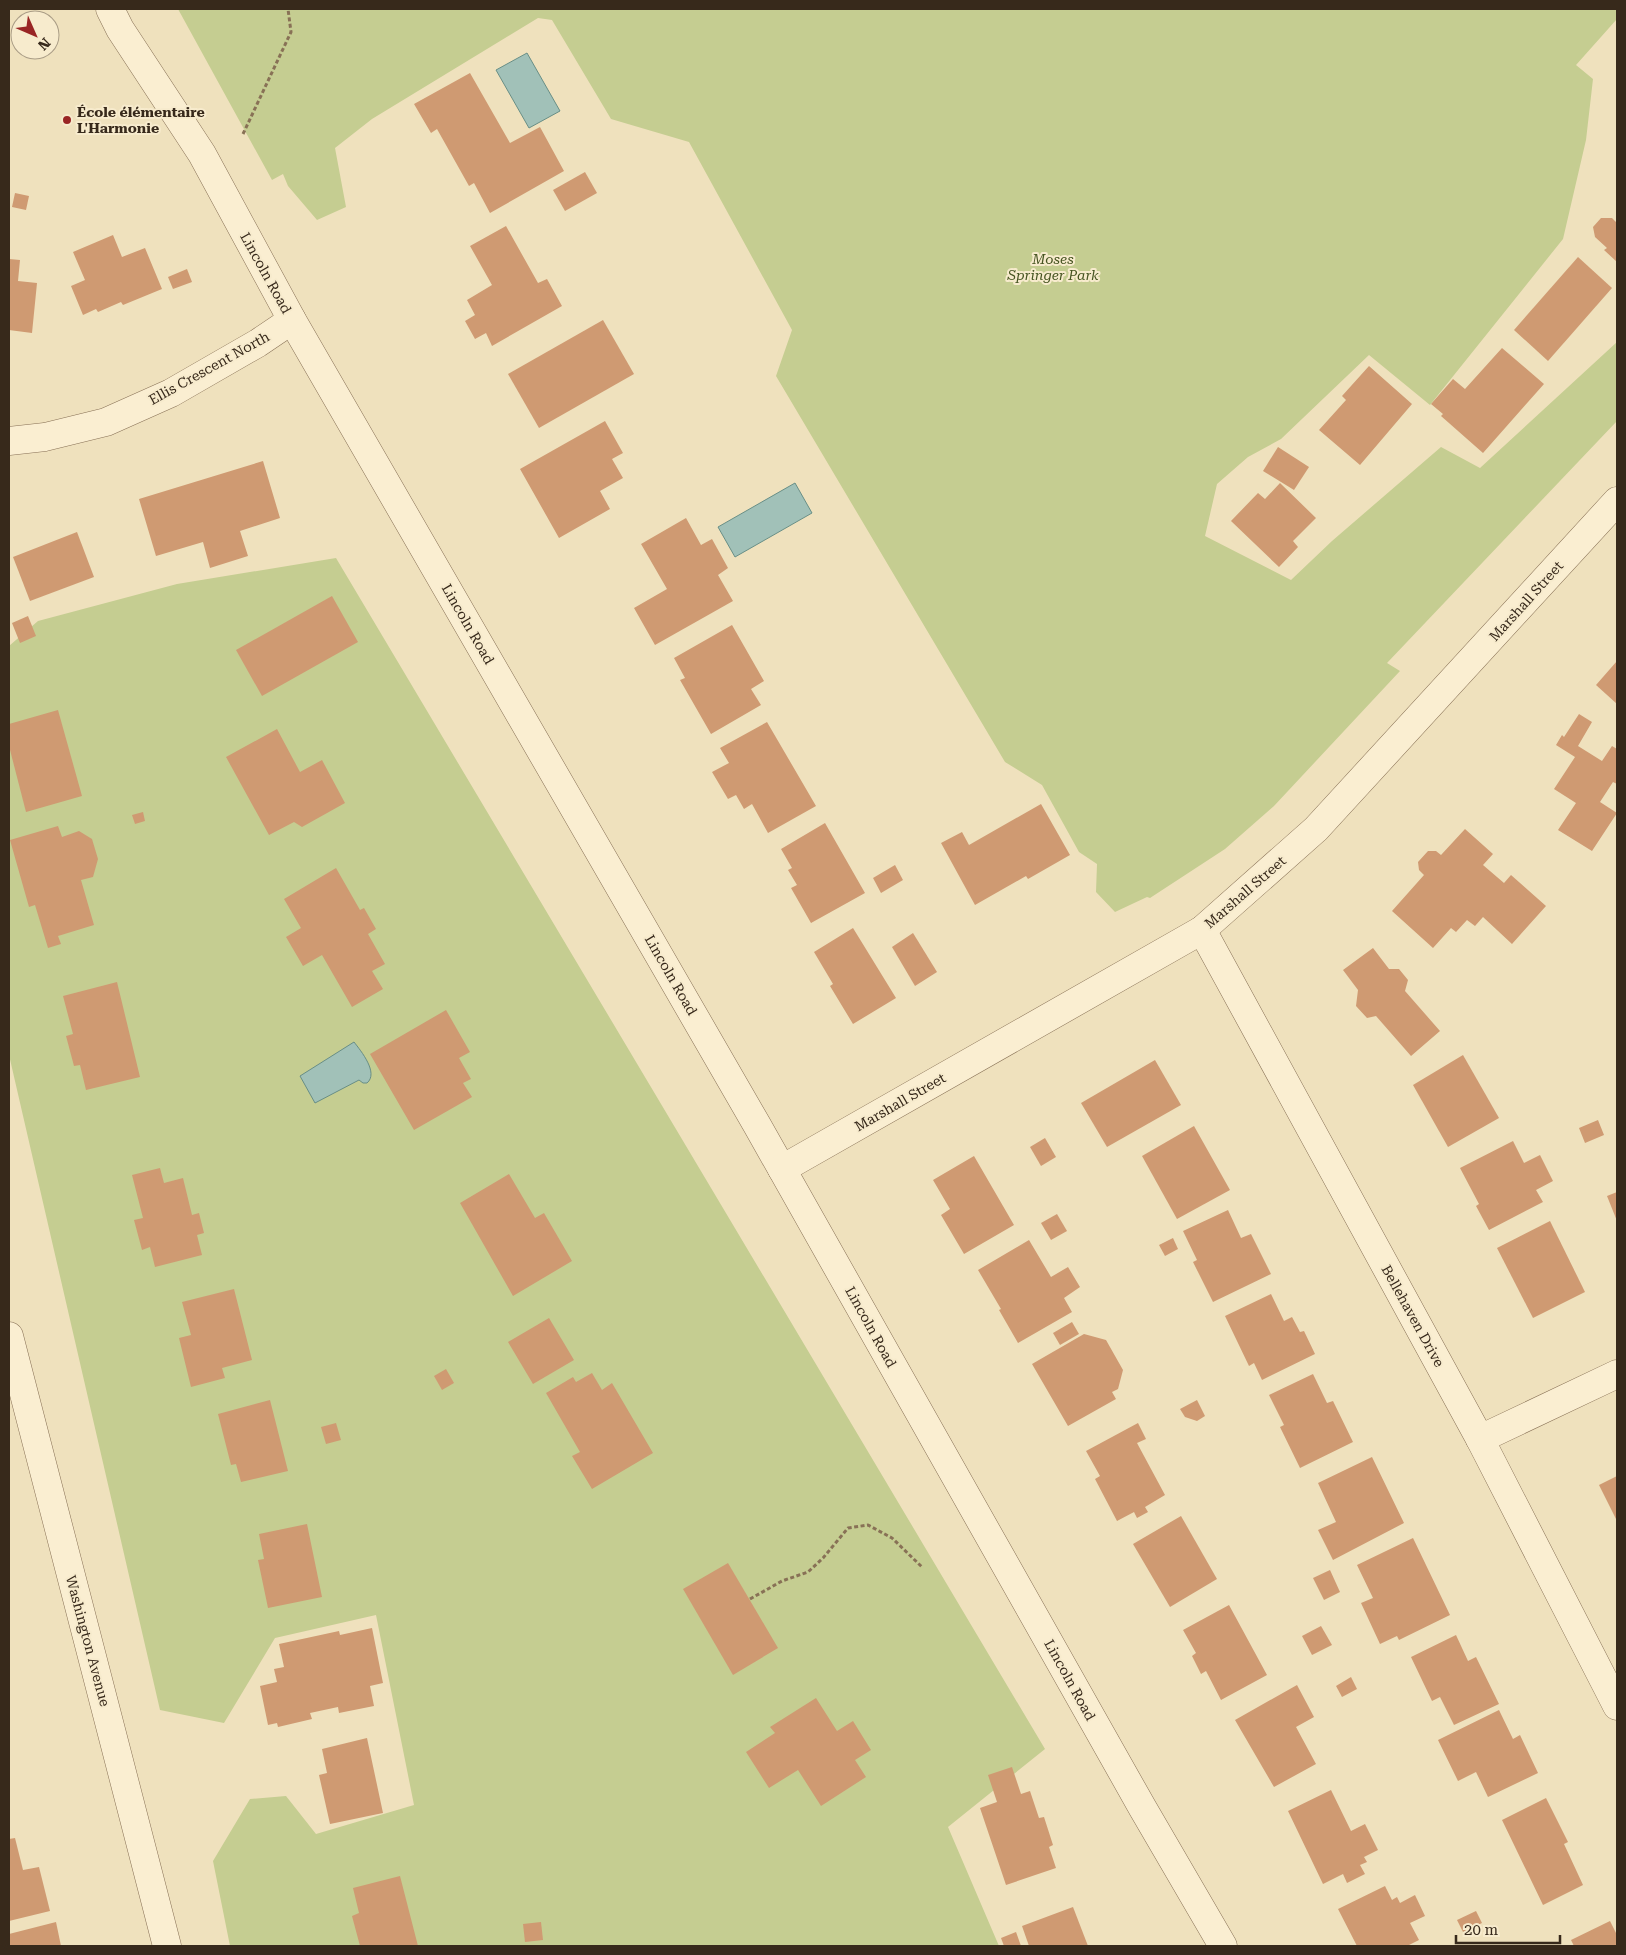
<svg xmlns="http://www.w3.org/2000/svg" width="1626" height="1955" font-family="'Roboto Serif',serif">
<style>
.green{fill:#c5cd91}
.water{fill:#a1c1b8;stroke:#688e86}
.building{fill:#cf9a72}
.lines{fill:none;stroke-linecap:round;stroke-linejoin:round}
.minor-casing{stroke:#887156;stroke-width:29}
.path{stroke:#887156;stroke-width:3;stroke-dasharray:4 2.5;stroke-linecap:butt}
.minor{stroke:#faeed1;stroke-width:28}
.poi-dot{fill:#992524;stroke:#f7ebcd;stroke-width:2}
.labels{text-anchor:middle;dominant-baseline:central;stroke-width:4;stroke-linejoin:round;paint-order:stroke}
.poi-label{font-size:14px;font-weight:bold;fill:#37291b;stroke:#f7ebcd;text-anchor:start}
.park-label{font-size:14px;font-style:italic;fill:#465421;stroke:#f7ebcd}
.street-label{font-size:14px;fill:#37291b;stroke:#f7ebcd}
</style>
<rect width="100%" height="100%" fill="#efe1bd"/>
<!-- green -->
<g class="green">
<path d="M178 9H1617V19L1576 65 1593 79 1586 140 1563 239 1430 405 1369 355 1281 439 1248 457 1217 484 1205 536 1291 580 1332 541 1441 447 1480 468 1617 342V421L1387 663 1400 671 1274 806 1225 849 1150 898 1147 897 1115 912 1096 892 1097 864 1079 852 1042 785 1005 762 776 376 792 330 689 142 611 119 552 20 538 18 372 119 335 148 346 207 317 220 288 186 283 174 272 180Z"/>
<path d="M336 558 1045 1749 948 1827 999 1946H230L213 1861 250 1799 286 1796 316 1834 414 1805 376 1615 275 1638 224 1723 160 1710 9 1055V646L38 621 177 584Z"/>
</g>
<!-- water -->
<g class="water">
<path d="M527 53 560 111 529 128 496 70Z"/>
<path d="M795 483 812 513 735 557 718 527Z"/>
<path d="M354 1042C361 1051 379 1073 367 1083H363L359 1080 315 1103 300 1076Z"/>
</g>
<!-- building -->
<g class="building">
<path d="M470 73 510 143 540 127 564 171 490 213 474 183 469 186 437 129 431 133 414 104Z"/>
<path d="M585 172 597 193 565 211 553 190Z"/>
<path d="M15 193 29 196 26 210 12 207Z"/>
<path d="M1601 218H1612L1617 223V262L1604 250 1607 248 1595 237 1593 227Z"/>
<path d="M506 226 538 283 547 279 562 306 492 346 486 333 475 339 465 321 475 315 467 300 492 285 470 246Z"/>
<path d="M113 235 122 257 145 248 162 289 123 305 121 302 98 312 96 309 83 315 71 286 85 280 73 252Z"/>
<path d="M1578 257 1612 288 1548 361 1514 330Z"/>
<path d="M9 259 20 260 18 281 37 283 32 333 9 330Z"/>
<path d="M187 269 192 282 173 289 168 277Z"/>
<path d="M603 320 634 374 539 428 508 374Z"/>
<path d="M1502 348 1544 384 1483 453 1441 416 1443 414 1431 404 1453 379 1465 389Z"/>
<path d="M1369 366 1412 404 1360 465 1319 430 1346 400 1342 396Z"/>
<path d="M605 421 623 453 612 459 623 478 600 491 610 509 559 538 520 469Z"/>
<path d="M1278 447 1309 467 1294 490 1263 471Z"/>
<path d="M263 461 280 518 240 531 248 556 210 568 203 542 156 556 139 499Z"/>
<path d="M1280 483 1316 518 1293 541 1298 547 1279 567 1231 521 1258 493 1265 499Z"/>
<path d="M686 518 701 545 712 539 728 568 718 575 733 601 655 645 634 608 667 589 641 544Z"/>
<path d="M77 532 94 577 30 601 13 557Z"/>
<path d="M332 596 358 642 262 696 236 650Z"/>
<path d="M28 616 36 636 20 643 12 623Z"/>
<path d="M732 625 764 681 751 689 761 705 711 734 680 680 685 678 674 658Z"/>
<path d="M1617 661V704L1596 685Z"/>
<path d="M58 710 82 796 26 812 9 746V724Z"/>
<path d="M1579 714 1592 722 1578 746 1602 761 1612 746 1617 749V784L1613 782 1600 802 1617 813 1592 851 1558 830 1576 803 1554 789 1575 757 1556 745 1562 735 1564 737Z"/>
<path d="M767 722 816 806 768 833 752 804 744 809 736 795 728 799 712 772 729 763 720 748Z"/>
<path d="M277 729 300 772 322 760 345 803 302 827 294 822 269 835 226 757Z"/>
<path d="M1041 804 1070 855 1028 879 1026 876 975 905 941 843 962 832 969 845Z"/>
<path d="M143 812 145 821 135 824 132 815Z"/>
<path d="M825 823 865 893 811 923 791 888 797 885 788 870 792 868 781 849Z"/>
<path d="M58 826 62 837 79 831 92 839 98 859 93 877 81 880 94 925 58 936 61 944 48 948 35 905 29 907 10 840Z"/>
<path d="M1465 829 1493 854 1483 865 1504 883 1511 875 1546 906 1512 944 1483 917 1475 926 1467 920 1456 932 1451 928 1433 948 1392 911 1424 875 1419 870 1418 862 1428 851H1436L1441 855Z"/>
<path d="M895 865 903 880 881 893 873 878Z"/>
<path d="M336 868 360 910 364 908 376 929 368 934 385 964 372 971 383 989 352 1007 322 955 303 966 286 937 301 928 284 899Z"/>
<path d="M853 928 896 998 853 1024 830 986 833 984 814 952Z"/>
<path d="M913 933 937 972 915 986 892 947Z"/>
<path d="M1373 948 1389 969H1399L1408 980 1405 991 1440 1031 1411 1056 1376 1016 1367 1018 1356 1006 1358 990 1343 970Z"/>
<path d="M117 982 140 1077 86 1090 80 1065 74 1066 66 1036 73 1034 63 996Z"/>
<path d="M446 1010 470 1052 459 1058 471 1079 463 1083 472 1097 414 1130 370 1054Z"/>
<path d="M1463 1055 1499 1118 1448 1147 1413 1085Z"/>
<path d="M1155 1060 1181 1105 1107 1147 1081 1103Z"/>
<path d="M1598 1120 1604 1135 1585 1143 1579 1128Z"/>
<path d="M1194 1126 1230 1190 1177 1219 1142 1156Z"/>
<path d="M1045 1138 1056 1157 1041 1166 1030 1147Z"/>
<path d="M1513 1141 1524 1163 1540 1155 1553 1181 1536 1190 1543 1202 1489 1230 1476 1206 1479 1204 1460 1168Z"/>
<path d="M974 1156 1014 1225 964 1254 941 1215 950 1209 933 1180Z"/>
<path d="M160 1168 164 1183 183 1178 192 1215 199 1213 204 1233 197 1235 202 1255 155 1267 150 1247 142 1250 134 1220 143 1218 132 1175Z"/>
<path d="M509 1174 535 1218 544 1213 572 1261 513 1296 460 1203Z"/>
<path d="M1617 1192V1221L1607 1196Z"/>
<path d="M1228 1210 1241 1238 1251 1234 1271 1274 1213 1302 1193 1262 1197 1260 1183 1231Z"/>
<path d="M1057 1214 1067 1231 1051 1240 1041 1223Z"/>
<path d="M1550 1221 1585 1292 1533 1318 1497 1248Z"/>
<path d="M1173 1238 1178 1249 1165 1256 1159 1245Z"/>
<path d="M1029 1240 1051 1277 1068 1267 1080 1287 1064 1298 1072 1312 1018 1343 999 1310 1001 1309 978 1270Z"/>
<path d="M234 1289 252 1360 222 1368 225 1378 191 1387 179 1338 191 1335 182 1302Z"/>
<path d="M1271 1294 1284 1321 1292 1317 1300 1332 1304 1331 1315 1354 1262 1380 1254 1363 1249 1366 1225 1316Z"/>
<path d="M549 1318 574 1360 533 1384 508 1342Z"/>
<path d="M1072 1322 1079 1334 1060 1345 1053 1333Z"/>
<path d="M1084 1334 1106 1340 1123 1370 1118 1389 1112 1392 1116 1399 1068 1426 1032 1364Z"/>
<path d="M446 1369 454 1383 442 1390 434 1376Z"/>
<path d="M592 1373 602 1390 612 1383 653 1453 592 1489 572 1456 580 1452 546 1393 573 1377 576 1382Z"/>
<path d="M1313 1374 1327 1403 1333 1401 1353 1442 1300 1468 1280 1427 1284 1425 1269 1395Z"/>
<path d="M270 1400 288 1471 241 1482 236 1464 231 1465 218 1414Z"/>
<path d="M1197 1400 1205 1416 1197 1421 1185 1417 1180 1409Z"/>
<path d="M336 1423 341 1440 326 1444 321 1427Z"/>
<path d="M1138 1423 1146 1439 1137 1443 1165 1495 1145 1507 1148 1512 1137 1518 1134 1512 1117 1521 1095 1479 1100 1476 1086 1451Z"/>
<path d="M1372 1457 1404 1523 1333 1560 1318 1530 1336 1522 1318 1483Z"/>
<path d="M1617 1476V1521L1599 1485Z"/>
<path d="M1181 1516 1217 1579 1170 1607 1133 1544Z"/>
<path d="M307 1524 322 1597 268 1608 258 1560 264 1559 259 1534Z"/>
<path d="M1413 1538 1450 1615 1399 1640 1397 1636 1380 1644 1361 1603 1373 1598 1357 1565Z"/>
<path d="M728 1563 778 1648 733 1675 683 1589Z"/>
<path d="M1330 1570 1340 1592 1324 1600 1313 1578Z"/>
<path d="M1229 1605 1267 1675 1221 1700 1206 1671 1201 1674 1192 1656 1196 1653 1183 1630Z"/>
<path d="M1321 1626 1332 1645 1312 1655 1302 1636Z"/>
<path d="M372 1628 383 1683 370 1686 374 1706 339 1713 338 1707 310 1713 312 1719 278 1727 277 1723 268 1725 260 1686 277 1682 274 1669 284 1667 279 1644 339 1631 340 1635Z"/>
<path d="M1456 1635 1468 1661 1476 1657 1499 1704 1454 1725 1440 1697 1432 1701 1411 1657Z"/>
<path d="M1351 1677 1357 1689 1342 1697 1336 1686Z"/>
<path d="M1297 1685 1314 1717 1296 1727 1316 1764 1274 1787 1235 1720Z"/>
<path d="M816 1698 837 1731 853 1721 871 1750 855 1760 866 1777 821 1806 798 1770 769 1788 746 1752 775 1733 770 1727Z"/>
<path d="M1499 1710 1513 1739 1520 1735 1538 1773 1488 1797 1476 1772 1458 1781 1438 1740Z"/>
<path d="M367 1738 383 1813 330 1824 319 1775 327 1773 322 1749Z"/>
<path d="M1012 1767 1021 1794 1030 1791 1039 1818 1044 1817 1053 1845 1049 1847 1056 1868 1006 1885 980 1808 997 1802 988 1775Z"/>
<path d="M1331 1790 1351 1831 1365 1824 1378 1850 1364 1857 1367 1862 1360 1865 1365 1874 1347 1883 1343 1874 1323 1884 1288 1811Z"/>
<path d="M1546 1798 1568 1842 1564 1844 1583 1885 1543 1905 1502 1820Z"/>
<path d="M15 1838 23 1870 39 1867 50 1911 9 1921V1839Z"/>
<path d="M400 1876 418 1946H360L352 1916 359 1913 353 1888Z"/>
<path d="M1385 1886 1392 1900 1397 1897 1400 1903 1415 1895 1425 1916 1410 1923 1419 1940 1407 1946H1357L1338 1909Z"/>
<path d="M1073 1907 1088 1946H1029L1022 1926Z"/>
<path d="M1476 1911 1482 1923 1463 1932 1457 1920Z"/>
<path d="M1610 1921 1617 1935V1946H1574L1571 1940Z"/>
<path d="M56 1922 61 1946H9V1934Z"/>
<path d="M541 1922 543 1940 525 1942 523 1924Z"/>
<path d="M1016 1932 1021 1946H1004L1001 1938Z"/>
</g>
<g class="lines">
<!-- minor casing -->
<g class="minor-casing">
<g id="minor">
<path d="M110 9 120 29 202 154 292 320 757 1125 1142 1807 1223 1946"/>
<path d="M9 441 45 437 106 422 171 393 258 343 292 320"/>
<path d="M1202 930 1480 1439 1617 1706"/>
<path d="M782 1169 1202 930 1316 829 1617 501"/>
<path d="M9 1336 167 1946"/>
<path d="M1480 1439 1617 1374"/>
</g>
</g>
<!-- path -->
<g class="path">
<path d="M243 134 291 32 288 9"/>
<path d="M750 1599 782 1581 808 1572 823 1558 848 1528 868 1525 892 1538 923 1568"/>
</g>
<!-- minor -->
<use href="#minor" class="minor"/>
</g>
<!-- markers -->
<circle class="poi-dot" cx="67" cy="120" r="5"/>
<g class="labels">
<!-- poi labels -->
<g class="poi-label">
<text x="77" y="112">École élémentaire<tspan x="77" dy="16">L'Harmonie</tspan></text>
</g>
<!-- park labels -->
<g class="park-label">
<text x="1053" y="259">Moses<tspan x="1053" dy="16">Springer Park</tspan></text>
</g>
<!-- street labels -->
<g class="street-label">
<text transform="translate(266 273) rotate(61)">Lincoln Road</text>
<text transform="translate(209 368) rotate(-29)">Ellis Crescent North</text>
<text transform="translate(1526 601) rotate(-48)">Marshall Street</text>
<text transform="translate(468 624) rotate(60)">Lincoln Road</text>
<text transform="translate(1245 892) rotate(-41)">Marshall Street</text>
<text transform="translate(671 975) rotate(60)">Lincoln Road</text>
<text transform="translate(900 1102) rotate(-30)">Marshall Street</text>
<text transform="translate(1413 1316) rotate(61)">Bellehaven Drive</text>
<text transform="translate(871 1327) rotate(61)">Lincoln Road</text>
<text transform="translate(88 1641) rotate(75)">Washington Avenue</text>
<text transform="translate(1070 1680) rotate(61)">Lincoln Road</text>
</g>
</g>
<!-- border -->
<rect width="1626" height="1955" fill="none" stroke="#37291b" stroke-width="20"/>
<!-- north arrow -->
<g transform="translate(35 35) rotate(135)"><circle r="24" fill="#f7ebcd" stroke="#aa9d86"/>
<path d="M0-4L9 19L0 12L-9 19Z" fill="#992524"/>
<text y="-8" font-size="14" font-weight="bold" text-anchor="middle" fill="#37291b">N</text>
</g>
<!-- scale -->
<path d="M1456 1935v8h104v-8" fill="none" stroke="#37291b" stroke-width="2.5"/>
<text x="1464" y="1935" font-size="15" fill="#37291b" stroke="#f7ebcd" stroke-width="4" paint-order="stroke">20 m</text>
</svg>
